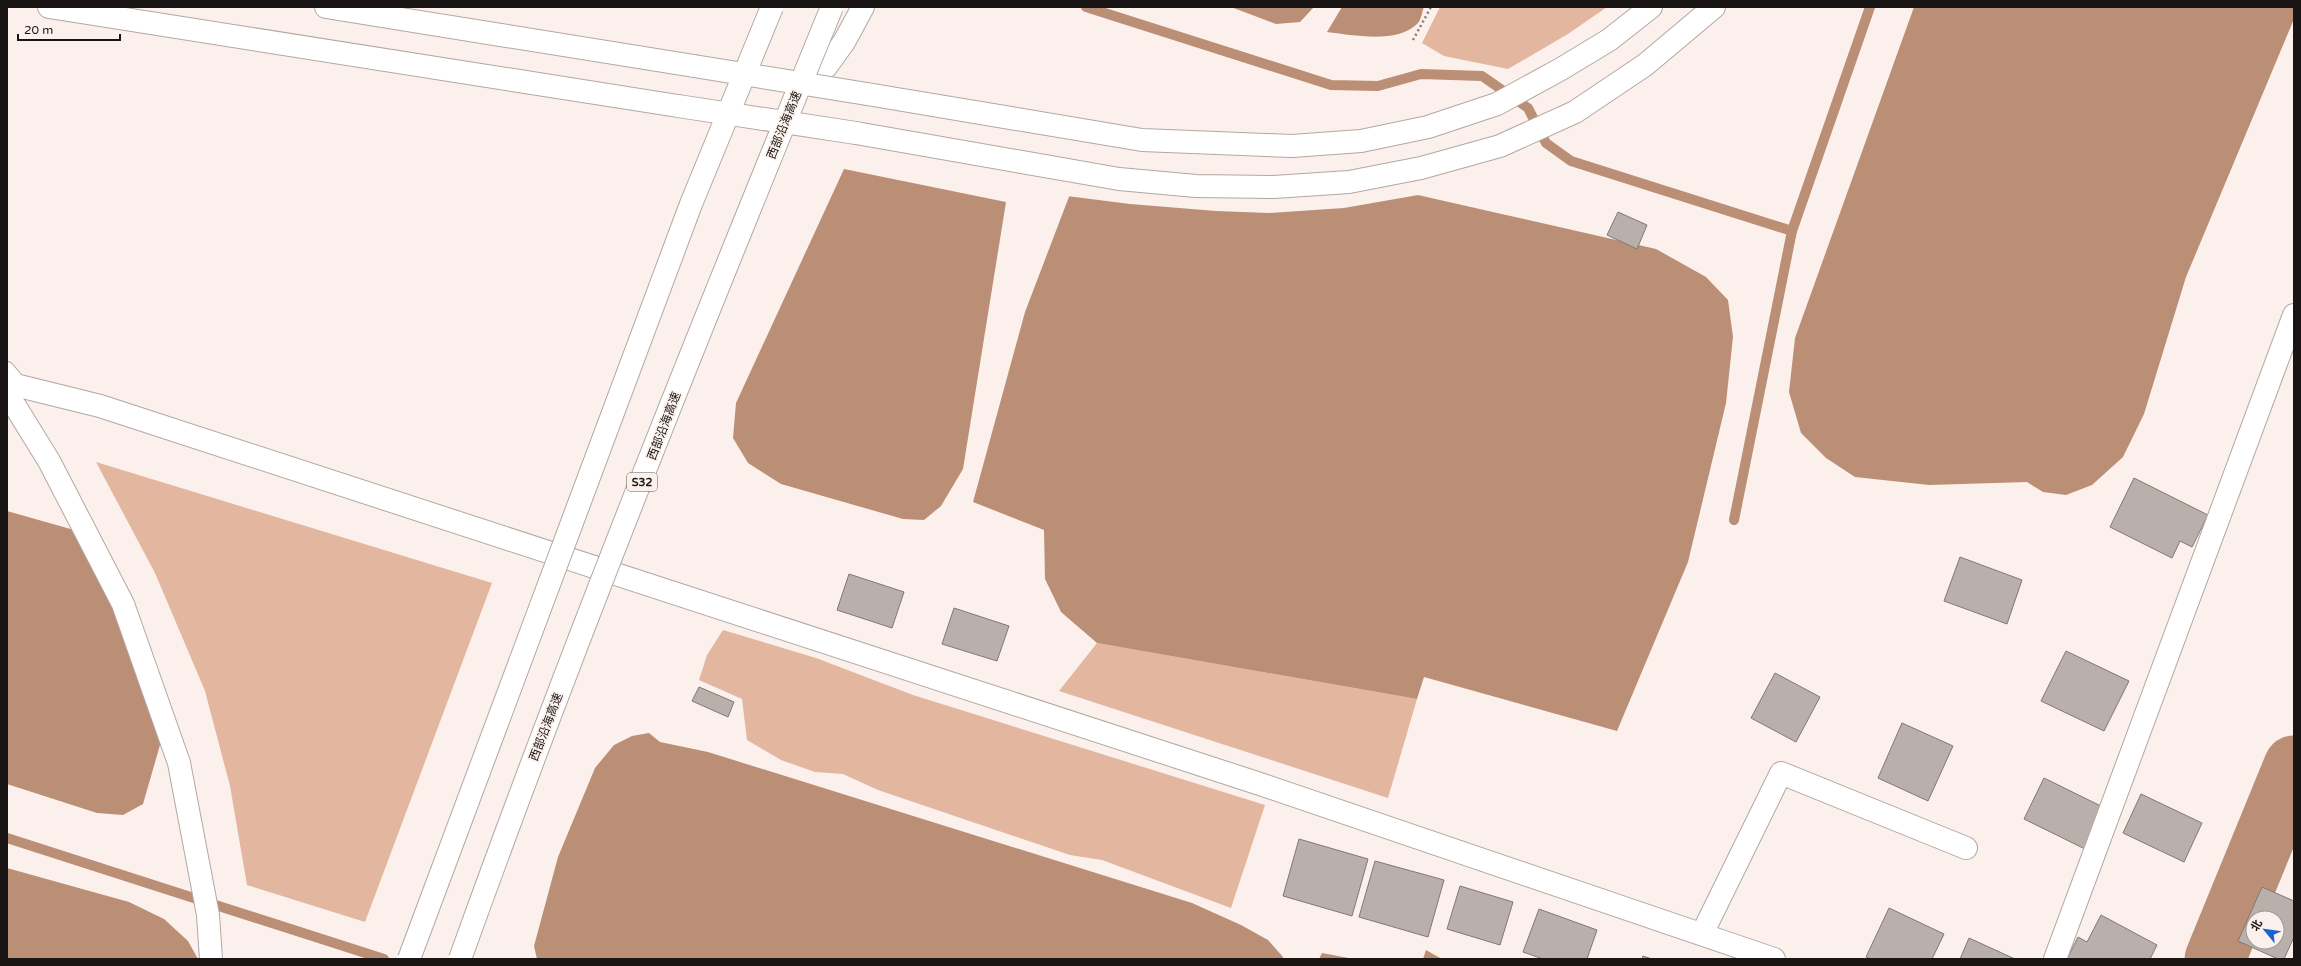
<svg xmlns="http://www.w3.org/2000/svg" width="2301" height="966" font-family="'Varela Round','Noto Sans SC',sans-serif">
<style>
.green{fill:#e3b69f}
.water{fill:#bb8e76}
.pier{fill:#fbf0eb}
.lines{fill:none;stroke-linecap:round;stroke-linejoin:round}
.stream{stroke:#bb8e76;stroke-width:10}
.river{stroke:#bb8e76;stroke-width:61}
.building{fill:#bab0ab;stroke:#817873;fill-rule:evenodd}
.service-casing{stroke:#b2a8a3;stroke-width:16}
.minor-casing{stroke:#b2a8a3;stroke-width:24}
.motorway-casing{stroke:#b2a8a3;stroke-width:24}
.path{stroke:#837c79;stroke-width:2.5;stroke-dasharray:2 3;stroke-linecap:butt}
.service{stroke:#fff;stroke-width:14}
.minor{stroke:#fff;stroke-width:22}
.motorway{stroke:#fff;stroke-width:22}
.motorway-bridge-casing{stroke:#b2a8a3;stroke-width:24;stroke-linecap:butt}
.motorway-bridge{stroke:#fff;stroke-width:22}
.labels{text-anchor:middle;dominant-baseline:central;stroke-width:3.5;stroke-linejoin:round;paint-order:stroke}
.shield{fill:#fbf0eb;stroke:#5d5754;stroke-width:1}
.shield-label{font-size:11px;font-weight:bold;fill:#191514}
.street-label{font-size:12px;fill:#191514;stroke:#fbf0eb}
</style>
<rect width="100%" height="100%" fill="#fbf0eb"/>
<!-- green -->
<g class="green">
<path d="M1440 7H1607L1568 34 1508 69 1444 56 1422 43Z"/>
<path d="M96 462 492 583 365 922 247 885 230 786 205 691 155 573Z"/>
<path d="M723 630 816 658 913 695 1265 805 1231 908 1102 860 1070 855 878 790 843 774 815 772 781 760 747 740 742 699 699 680 707 655Z"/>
<path d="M1097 643 1417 699 1388 798 1059 691Z"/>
</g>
<!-- water -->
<g class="water">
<path d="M1231 7H1314L1300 22 1276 24Z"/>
<path d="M1342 7H1424C1422 12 1421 21 1417 24 1397 44 1353 35 1327 32Z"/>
<path d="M1914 7H2294V19L2186 277 2144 414 2123 457 2092 485 2066 495 2043 492 2027 482 1929 485 1855 477 1826 458 1801 433 1789 392 1795 338Z"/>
<path d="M1228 152 1656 249 1706 277 1728 300 1733 337 1726 403 1688 562 1617 731 1424 677 1417 699 1097 643 1061 612 1045 579 1044 530 973 502 1025 312 1075 181Z"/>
<path d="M844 169 1006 202 963 469 941 506 924 520 903 519 781 484 748 463 733 438 736 403Z"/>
<path d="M7 511 74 530 111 599 162 738 143 804 123 815 97 813 7 784Z"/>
<path d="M649 733 660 742 708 752 1192 903 1241 925 1268 940 1283 957V959H537L534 946 558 857 595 768 614 745 632 736Z"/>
<path d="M7 868 129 902 164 919 188 941 198 959H7Z"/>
<path d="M1426 950 1442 959H1423Z"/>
<path d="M1322 953 1354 959H1319Z"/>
</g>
<!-- pier -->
<path class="pier" d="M1228 150 1424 194 1344 208 1269 213 1216 211 1130 204 1067 196 1074 179Z"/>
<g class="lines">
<!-- stream -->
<g class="stream">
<path d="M1086 7 1331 85 1378 86 1421 74 1482 76 1528 108 1546 143 1571 161 1792 231"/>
<path d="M1734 520 1792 231 1870 7"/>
<path d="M7 838 384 959"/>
</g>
<!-- river -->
<path class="river" d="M2215 959 2294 766"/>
</g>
<!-- building -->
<g class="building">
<path d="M1618 212 1647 225 1637 249 1607 235Z"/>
<path d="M2134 478 2208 515 2192 547 2180 541 2172 558 2110 527Z"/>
<path d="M1960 557 2022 580 2007 624 1944 601Z"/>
<path d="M849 574 904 592 892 628 837 610Z"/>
<path d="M954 608 1009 626 997 661 942 644Z"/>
<path d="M2066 651 2129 681 2104 731 2041 701Z"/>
<path d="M1775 673 1820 697 1796 742 1751 718Z"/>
<path d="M699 687 734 702 728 717 692 701Z"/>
<path d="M1902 723 1953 746 1928 801 1878 778Z"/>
<path d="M2044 778 2105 808 2085 849 2024 819Z"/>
<path d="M2141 794 2202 823 2184 862 2123 833Z"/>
<path d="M1299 839 1368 859 1352 916 1283 896Z"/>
<path d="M1375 861 1444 880 1428 937 1359 917Z"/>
<path d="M1460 886 1513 902 1500 945 1447 929Z"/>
<path d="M2262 887 2294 901V937L2284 959H2278L2238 941ZM2253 918H2277V942H2253Z"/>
<path d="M1889 908 1944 934 1932 959H1871L1866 957Z"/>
<path d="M1539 909 1597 930 1587 959H1543L1523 952Z"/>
<path d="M2101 915 2157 945 2150 959H2067L2078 937 2087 942Z"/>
<path d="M1969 938 2015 959H1960Z"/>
<path d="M1643 956 1652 959H1642Z"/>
</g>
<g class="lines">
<!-- service casing -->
<g class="service-casing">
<path id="service" d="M7 369 22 387"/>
</g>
<!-- minor casing -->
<g class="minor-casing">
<g id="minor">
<path d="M7 383 100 406 1260 784 1774 959"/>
<path d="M1702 934 1781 773 1966 848"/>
<path d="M2055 959 2294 315"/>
</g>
</g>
<!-- motorway casing -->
<g class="motorway-casing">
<g id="motorway">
<path d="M49 7 678 106"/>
<path d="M326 7 694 66"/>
<path d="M803 79 826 67 844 42 863 7"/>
<path d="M867 94 1142 140 1292 146 1361 141 1428 127 1497 104 1561 69 1609 40 1651 7"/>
<path d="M856 133 1119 179 1196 186 1274 187 1349 182 1421 168 1500 146 1575 112 1645 65 1714 7"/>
<path d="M7 393 49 461 123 604 179 763 208 915 211 959"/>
</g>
</g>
<!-- path -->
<path class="path" d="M1413 40 1431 7"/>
<!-- service -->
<use href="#service" class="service"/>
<!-- minor -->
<use href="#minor" class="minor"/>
<!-- motorway -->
<use href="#motorway" class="motorway"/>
<!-- motorway-bridge casing -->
<g class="motorway-bridge-casing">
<g id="motorway-bridge">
<path d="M694 66 867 94"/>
<path d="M678 106 856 133"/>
<path d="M409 959 691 204 772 7"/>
<path d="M460 959C575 639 703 322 832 7"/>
</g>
</g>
<!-- motorway-bridge -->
<use href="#motorway-bridge" class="motorway-bridge"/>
</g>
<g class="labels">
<!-- shield labels -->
<rect class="shield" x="627" y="473" width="30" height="18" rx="3"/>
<g class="shield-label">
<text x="642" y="482">S32</text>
</g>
<!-- street labels -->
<g class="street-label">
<text transform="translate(784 125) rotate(-68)">西部沿海高速</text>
<text transform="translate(664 426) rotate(-69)">西部沿海高速</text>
<text transform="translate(546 727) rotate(-69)">西部沿海高速</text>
</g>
</g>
<!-- border -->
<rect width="2301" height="966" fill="none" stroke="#191514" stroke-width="16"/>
<!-- north arrow -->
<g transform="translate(2265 930) rotate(299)"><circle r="19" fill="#fbf0eb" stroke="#a19895"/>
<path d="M0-3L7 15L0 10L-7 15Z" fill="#1a63ce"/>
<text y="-6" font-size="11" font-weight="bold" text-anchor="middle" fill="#191514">北</text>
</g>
<!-- scale -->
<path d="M18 34v6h102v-6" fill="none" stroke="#191514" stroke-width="2"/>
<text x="24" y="34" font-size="12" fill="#191514" stroke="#fbf0eb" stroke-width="3" paint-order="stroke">20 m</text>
</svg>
